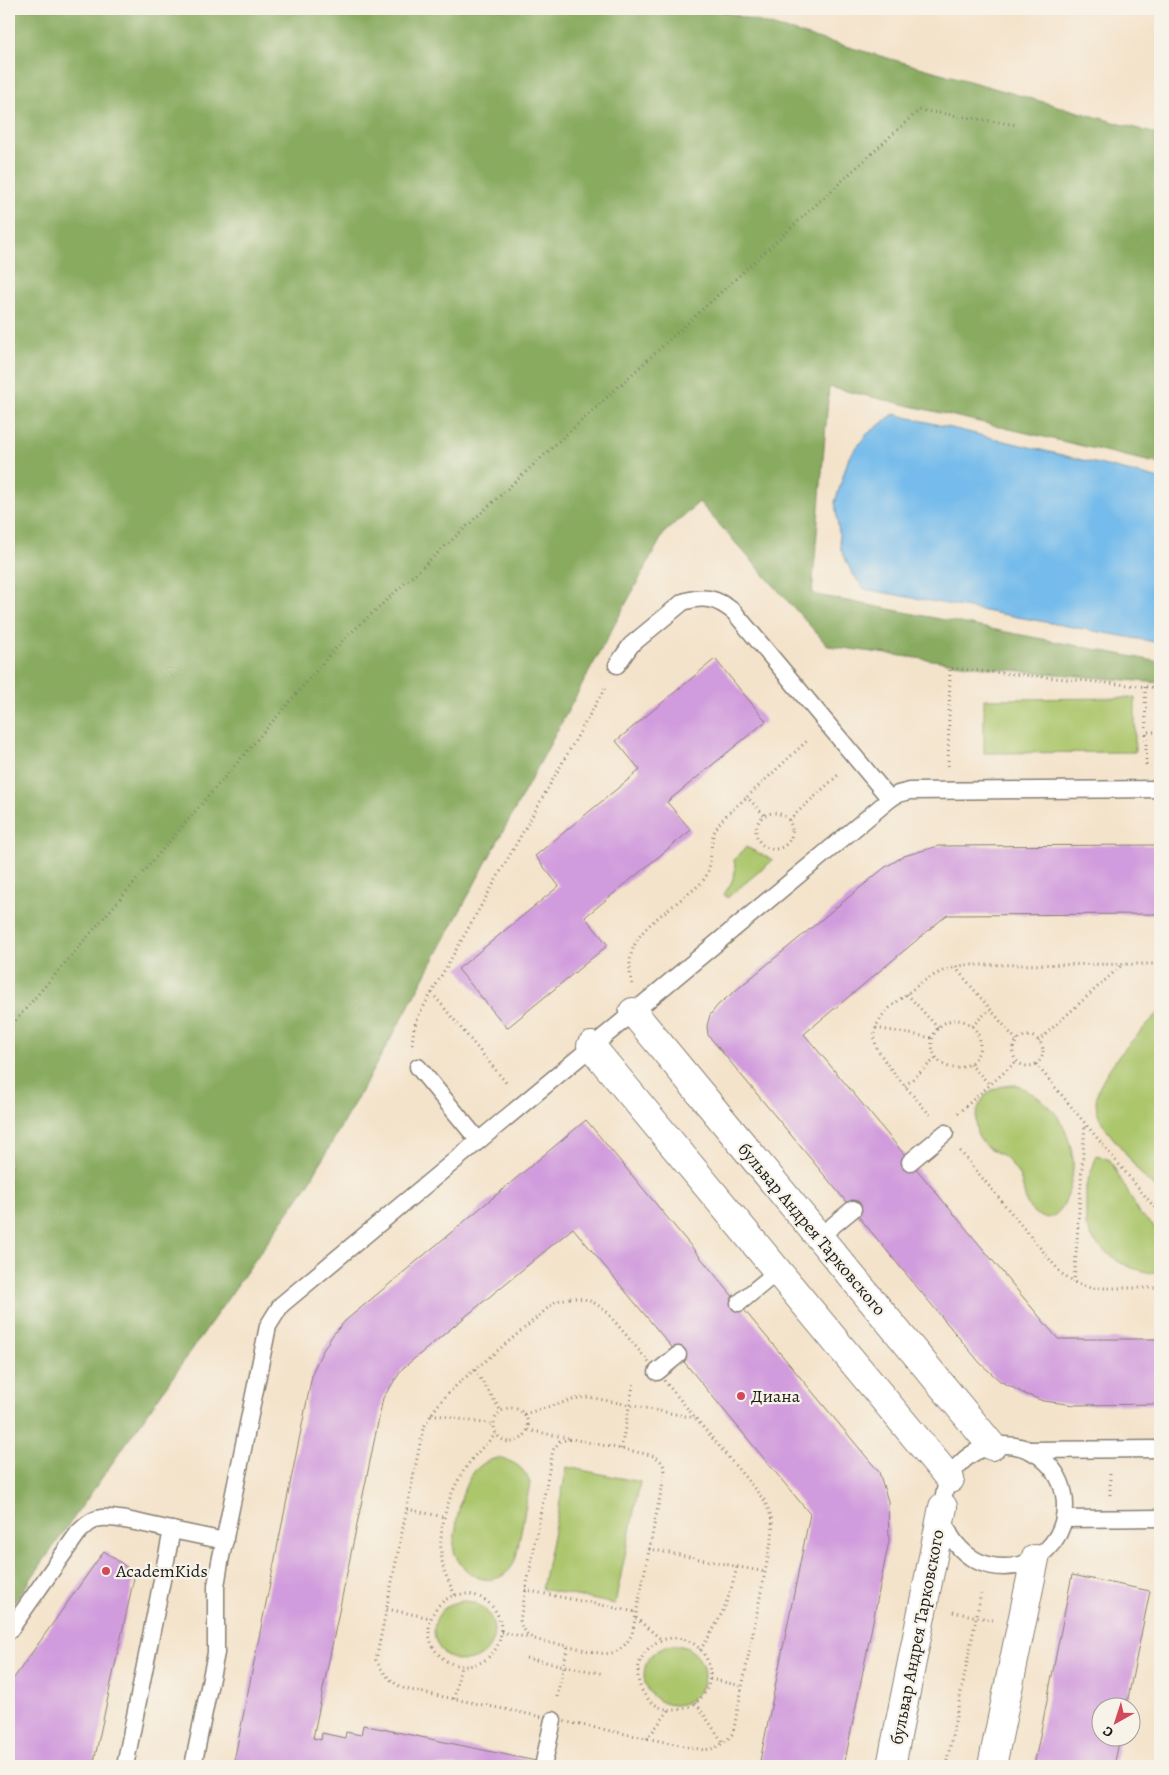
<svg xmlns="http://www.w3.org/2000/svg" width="1169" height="1775" font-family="Alegreya,serif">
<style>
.green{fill:#acc66c;stroke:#647144}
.forest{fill:#89ab60;stroke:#52643e}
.water{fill:#74bbeb;stroke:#486c84}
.building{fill:#d19cdd}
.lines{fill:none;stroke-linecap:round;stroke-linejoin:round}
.service-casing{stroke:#888074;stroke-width:19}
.minor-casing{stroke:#888074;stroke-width:30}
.path{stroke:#888074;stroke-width:3;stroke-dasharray:1 4;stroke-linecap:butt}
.service{stroke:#fff;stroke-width:16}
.minor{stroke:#fff;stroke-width:28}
.poi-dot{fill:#d1495b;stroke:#f7f3e8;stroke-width:2}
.labels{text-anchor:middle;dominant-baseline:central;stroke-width:4.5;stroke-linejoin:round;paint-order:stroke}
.street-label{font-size:18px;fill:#1c1c1c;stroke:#f7f3e8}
.poi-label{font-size:18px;fill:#1c1c1c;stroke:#f7f3e8;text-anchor:start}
</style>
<rect width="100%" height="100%" fill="#f7f3e8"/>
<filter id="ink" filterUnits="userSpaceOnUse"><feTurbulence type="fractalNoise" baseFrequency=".02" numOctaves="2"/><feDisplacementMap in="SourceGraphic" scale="10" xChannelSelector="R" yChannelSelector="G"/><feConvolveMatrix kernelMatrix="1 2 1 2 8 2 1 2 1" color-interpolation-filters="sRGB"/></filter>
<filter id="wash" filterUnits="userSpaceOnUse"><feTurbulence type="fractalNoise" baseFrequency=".0096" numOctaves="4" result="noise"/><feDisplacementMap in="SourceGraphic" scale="20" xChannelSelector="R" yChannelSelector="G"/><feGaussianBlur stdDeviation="1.12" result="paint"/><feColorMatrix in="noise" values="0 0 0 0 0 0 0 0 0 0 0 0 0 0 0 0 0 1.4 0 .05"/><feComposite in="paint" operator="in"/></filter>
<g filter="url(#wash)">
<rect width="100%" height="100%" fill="#f4e3cb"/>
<!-- green -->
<g class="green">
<path d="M1135 698V752L984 753V699Z"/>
<path d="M746 847 773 860 727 898 724 894C732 883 737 874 734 860Z"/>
<path d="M1160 1011V1190C1145 1183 1134 1164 1124 1151 1114 1139 1101 1126 1097 1110 1088 1080 1141 1032 1160 1011Z"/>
<path d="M1016 1085C1029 1091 1041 1098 1051 1108 1063 1121 1071 1142 1073 1159 1075 1178 1063 1236 1033 1212 1023 1204 1025 1185 1018 1174 1013 1166 1008 1159 1000 1154 996 1152 991 1150 987 1147 972 1135 973 1114 983 1099 990 1088 1003 1085 1016 1085Z"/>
<path d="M1097 1155 1110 1160 1140 1214 1160 1232V1271L1151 1273 1132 1268 1119 1262 1096 1244 1086 1226V1186Z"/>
<path d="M498 1458C514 1461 524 1467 530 1483L516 1558C514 1561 513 1565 511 1568 492 1592 461 1575 454 1551 453 1544 455 1535 456 1528 460 1500 465 1464 498 1458Z"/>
<path d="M567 1467 640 1482 615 1604 542 1589Z"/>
<circle cx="464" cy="1631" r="30"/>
<circle cx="674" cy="1675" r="30"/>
</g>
<!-- forest -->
<path class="forest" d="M9 9H714L1160 135V464L829 387 812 594 1160 662V683L998 669 828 646 699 502 664 533 399 1024 309 1183 9 1610Z"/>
<!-- water -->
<path class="water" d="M894 414 1160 479V643L864 589 852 573 841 550 835 502 849 457 867 434Z"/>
<g id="blocks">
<!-- building -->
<g class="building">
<path d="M715 659 766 721 667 802 691 830 585 917 608 945 507 1028 458 969 559 886 535 856 640 770 616 741Z"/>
<path d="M1160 845V914L947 915 804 1034 1058 1339H1160V1404L1075 1405 1043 1401 1025 1394 1000 1381 980 1363 708 1035 707 1026 710 1015 718 1005 884 868 904 856 938 846Z"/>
<path d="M586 1120 879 1472 888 1501 889 1541 844 1766H759L810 1514 573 1228 403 1368 383 1398 313 1738 321 1740 322 1733 345 1738 346 1732 361 1735 363 1725 560 1766H233L313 1371 322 1352 332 1336 345 1321Z"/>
<path d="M104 1551 135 1573 93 1766H9V1685Z"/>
<path d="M1072 1575 1150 1591 1126 1708H1102V1738H1120L1114 1766H1034Z"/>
</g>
</g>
</g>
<g filter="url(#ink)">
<use href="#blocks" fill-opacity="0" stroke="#888074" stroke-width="1"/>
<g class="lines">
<!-- service casing -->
<g class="service-casing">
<g id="service">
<path d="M617 665 631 645 683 602C703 595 717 598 734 612L890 799"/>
<path d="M418 1067 478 1140"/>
<path d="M910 1162 945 1133"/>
<path d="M819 1237 853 1209"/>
<path d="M739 1303 778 1271"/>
<path d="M657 1372 678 1355"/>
<circle cx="1004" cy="1506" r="61"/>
<path d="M1028 1450 1160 1449"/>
<path d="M1064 1519 1160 1518"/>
<path d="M9 1631 78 1533C85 1526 91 1520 101 1518 118 1516 154 1527 172 1530"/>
<path d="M544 1762 553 1720"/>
<path d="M125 1766 172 1530 225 1541"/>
<path d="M193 1766 216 1653V1586L220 1562 268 1326 281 1305 890 799 898 794 910 791 1160 789"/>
</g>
</g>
<!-- minor casing -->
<g class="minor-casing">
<g id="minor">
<path d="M633 1012 992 1446"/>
<path d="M591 1046 950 1479"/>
<path d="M891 1766 943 1507"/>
<path d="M992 1766 1035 1559"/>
</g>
</g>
<!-- path -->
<g class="path">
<path d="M1145 687 1146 732"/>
<path d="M1146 765V732H1160"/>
<path d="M948 766 950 668 1160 688"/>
<circle cx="774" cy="831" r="18"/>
<path d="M764 815 747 797 809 739"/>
<path d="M789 820 838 775"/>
<path d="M955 967 1017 1041"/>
<path d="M632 984C621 937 654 922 685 896 692 891 700 885 705 878 712 866 710 854 712 841 714 822 734 809 747 797"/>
<path d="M432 993 508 1085"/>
<path d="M907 994 938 1028"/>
<circle cx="956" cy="1044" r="24"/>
<path d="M972 1026 990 1009"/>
<path d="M9 1028 341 642 919 110 1017 125"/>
<path d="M876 1028 933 1038"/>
<circle cx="1028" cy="1051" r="15"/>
<path d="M1038 1041 1123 964"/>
<path d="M412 1044 414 1027 419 1015 606 686"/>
<path d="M970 1064 990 1085"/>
<path d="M1036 1064 1160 1214"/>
<path d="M905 1086 936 1058"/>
<path d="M958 1113 1017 1061"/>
<path d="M930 1115C917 1099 882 1063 876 1045 874 1038 874 1029 878 1023 883 1012 893 1005 902 998 922 981 939 969 966 965L1160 964"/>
<path d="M960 1151 1061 1273C1070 1281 1079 1285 1091 1288H1160"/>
<path d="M1074 1283 1085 1124"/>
<path d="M570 1298C587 1298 593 1301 606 1311L764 1500C771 1514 774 1522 772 1537L733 1733C724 1744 718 1748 704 1750L405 1689C390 1682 384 1674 376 1660L423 1429C440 1395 463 1380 491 1356 513 1338 534 1320 556 1301Z"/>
<path d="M475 1370 501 1411"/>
<circle cx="511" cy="1425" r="17"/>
<path d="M431 1414 494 1425"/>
<path d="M524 1414 579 1398 589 1397 695 1418"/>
<path d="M528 1430 568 1438"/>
<path d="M621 1449 634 1381"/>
<path d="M1110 1474V1495"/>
<path d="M407 1509 444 1517"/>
<path d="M649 1549 765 1572"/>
<path d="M525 1590 636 1612"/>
<circle cx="465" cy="1630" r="36"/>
<path d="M455 1595C451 1587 447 1578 444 1570 435 1538 446 1499 463 1472 471 1458 484 1446 496 1434"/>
<path d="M387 1609 431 1618"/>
<path d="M953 1612 993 1620"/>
<path d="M636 1618 662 1640"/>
<path d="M501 1632 530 1638"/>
<circle cx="674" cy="1674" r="36"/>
<path d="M700 1650C720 1621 729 1601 737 1567"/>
<path d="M526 1658 604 1674"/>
<path d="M710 1679 742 1686"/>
<path d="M557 1697 568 1646C549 1642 523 1643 520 1620L553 1450 560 1441 572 1439 651 1455C659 1458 664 1463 665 1472L632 1634C616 1665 596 1651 568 1646"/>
<path d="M454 1699 461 1666"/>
<path d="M696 1703 724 1744"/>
<path d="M647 1739 669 1710"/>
<path d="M946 1766 981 1594"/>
<path d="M1158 1766 1160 1754"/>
</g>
<!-- service -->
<use href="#service" class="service"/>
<!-- minor -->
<use href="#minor" class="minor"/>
</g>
</g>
<!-- markers -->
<g class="poi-dot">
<circle cx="741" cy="1396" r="5"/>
<circle cx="106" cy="1571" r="5"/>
</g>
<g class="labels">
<!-- street labels -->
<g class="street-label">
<text transform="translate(812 1229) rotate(50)">бульвар Андрея Тарковского</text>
<text transform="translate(917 1637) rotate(-79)">бульвар Андрея Тарковского</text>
</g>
<!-- poi labels -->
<g class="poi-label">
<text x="751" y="1396">Диана</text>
<text x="116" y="1571">AcademKids</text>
</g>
</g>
<!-- margin -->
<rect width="1169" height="1775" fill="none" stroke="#f7f3e8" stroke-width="30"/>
<!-- north arrow -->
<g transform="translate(1116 1722) rotate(219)"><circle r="24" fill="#f7f3e8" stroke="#9f9d96"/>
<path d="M0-4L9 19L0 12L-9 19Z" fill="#d1495b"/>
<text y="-8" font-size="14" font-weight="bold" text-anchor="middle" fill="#1c1c1c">С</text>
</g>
</svg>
